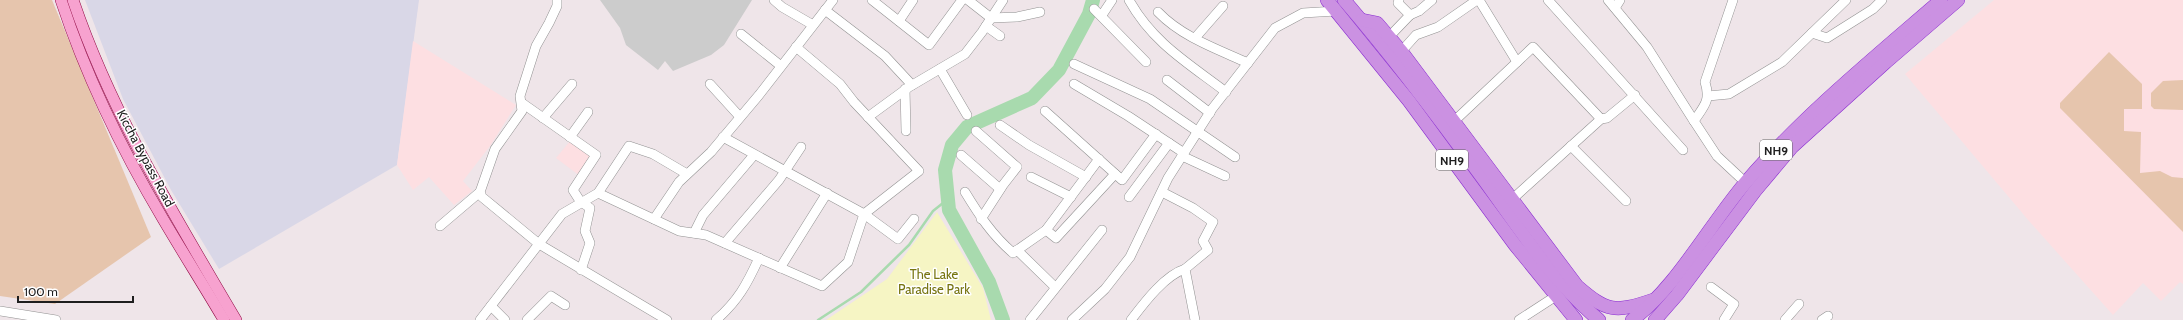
<svg xmlns="http://www.w3.org/2000/svg" width="2183" height="320" font-family="Cabin,sans-serif">
<style>
.industrial{fill:#d9d7e7}
.education{fill:#fddfe2}
.religious{fill:#ccc}
.grass{fill:#e6c5ad}
.park{fill:#f6f5c4}
.lines{fill:none;stroke-linecap:round;stroke-linejoin:round}
.stream{stroke:#a8daae;stroke-width:2.5}
.river{stroke:#a8daae;stroke-width:14}
.minor-casing{stroke:#929292;stroke-width:10}
.major-casing{stroke:#910843;stroke-width:12}
.highway-casing{stroke:#892dd1;stroke-width:14}
.minor{stroke:#fff;stroke-width:9}
.major{stroke:#f7a2cf;stroke-width:11}
.highway{stroke:#cb91e2;stroke-width:13}
.labels{text-anchor:middle;dominant-baseline:central;stroke-width:3;stroke-linejoin:round;paint-order:stroke}
.shield{fill:#fff;stroke:#626262;stroke-width:1}
.shield-label{font-size:12px;font-weight:bold;fill:#1e1e1e}
.street-label{font-size:13px;fill:#1e1e1e;stroke:#fff}
.park-label{font-size:13px;fill:#777511;stroke:#fff}
</style>
<rect width="100%" height="100%" fill="#efe5e9"/>
<!-- industrial -->
<path class="industrial" d="M85 0H419L397 165 219 269 171 190 123 99Z"/>
<!-- education -->
<g class="education">
<path d="M1994 0H2183V284L2180 282 2161 301 2143 283 2113 315 2029 221 1905 74Z"/>
<path d="M413 41 516 105 490 146 463 181 472 191 454 205 429 177 413 190 397 165Z"/>
<path d="M571 140 592 156 580 176 556 158Z"/>
</g>
<!-- religious -->
<path class="religious" d="M600 0H752L724 45 711 55 673 71 665 61 658 70 626 45 620 28Z"/>
<!-- grass -->
<g class="grass">
<path d="M0 0H52L151 237 55 304 0 296Z"/>
<path d="M2109 52 2142 84V109H2124V131L2141 132 2140 173 2160 171 2172 177 2183 178V232L2060 108V103Z"/>
<path d="M2183 80V110L2154 109 2151 106V93L2163 81Z"/>
</g>
<!-- park -->
<path class="park" d="M937 212 983 288 991 320H826L887 279Z"/>
<g class="lines">
<!-- stream -->
<path class="stream" d="M818 320 861 292 909 245 933 211 948 199"/>
<!-- river -->
<path class="river" d="M1003 320 989 282 949 210 945 170 952 145 967 127 1032 98 1059 70 1089 14 1093 0"/>
<!-- minor casing -->
<g class="minor-casing">
<g id="minor">
<path d="M557 0V6L549 23 536 46 520 96 522 111 495 149 480 192 482 197 539 244 667 320"/>
<path d="M774 0 782 7 813 25"/>
<path d="M872 0 929 45 962 0"/>
<path d="M968 0 991 18 1017 17 1040 12"/>
<path d="M1129 0C1153 43 1188 63 1226 92"/>
<path d="M1479 0 1517 62"/>
<path d="M1548 0 1683 150"/>
<path d="M1608 0 1647 47 1694 121"/>
<path d="M1733 0 1705 82C1711 101 1704 106 1694 121L1717 156 1746 183"/>
<path d="M1615 8 1620 0"/>
<path d="M1094 9 1146 62"/>
<path d="M825 10 885 56 912 85"/>
<path d="M1158 12C1182 37 1217 49 1248 63"/>
<path d="M1102 15 1112 0"/>
<path d="M1410 15 1419 11 1432 0"/>
<path d="M899 21 913 0"/>
<path d="M986 26 1000 36"/>
<path d="M1812 33 1827 38 1873 9 1882 0"/>
<path d="M741 34 781 66"/>
<path d="M1195 38 1223 6"/>
<path d="M1386 40 1410 15 1398 3 1399 0"/>
<path d="M1398 55 1416 35 1438 27 1477 0"/>
<path d="M1074 64 1150 99 1235 157"/>
<path d="M940 69 967 115"/>
<path d="M1167 80 1210 113"/>
<path d="M710 84 740 117"/>
<path d="M1074 84 1128 116 1184 153"/>
<path d="M905 89 906 131"/>
<path d="M1708 96 1729 94 1782 62 1846 0"/>
<path d="M522 103 596 155 573 190 580 201 590 208 585 231 590 243 581 270"/>
<path d="M1045 111 1122 180 1156 134"/>
<path d="M868 117 909 87 965 54 982 32 1003 0"/>
<path d="M543 118 572 84"/>
<path d="M1000 125 1029 145 1086 177"/>
<path d="M1450 125 1533 47 1601 119"/>
<path d="M976 131 1017 167 1003 185 981 219"/>
<path d="M570 137 588 112"/>
<path d="M723 137 864 214 898 239 914 219"/>
<path d="M1571 146 1626 201"/>
<path d="M961 155 1000 189"/>
<path d="M1182 156 1225 176"/>
<path d="M1031 177 1071 197"/>
<path d="M965 192C979 215 992 235 1013 253L1046 230 1099 159"/>
<path d="M1162 192 1193 208 1213 222 1203 241 1208 250 1185 269 1195 320"/>
<path d="M598 193 629 146 653 154 687 174"/>
<path d="M1129 197 1169 143"/>
<path d="M1508 203 1601 119 1607 118 1635 95"/>
<path d="M654 219 679 182 711 152 759 95 833 0"/>
<path d="M440 226 480 192"/>
<path d="M1046 230 1056 238 1115 174"/>
<path d="M694 233 703 215 754 155"/>
<path d="M725 243 779 180 801 147"/>
<path d="M1017 250 1055 287"/>
<path d="M780 268 827 193"/>
<path d="M1711 287 1734 304 1724 320"/>
<path d="M491 306 505 320"/>
<path d="M0 311 56 320"/>
<path d="M480 320 562 214 598 193 679 231 706 235 822 286 848 262 864 214 919 171 854 102 840 84 796 47"/>
<path d="M527 320 551 296 565 305"/>
<path d="M716 320C738 301 747 284 759 258"/>
<path d="M1030 320 1102 230"/>
<path d="M1072 320 1105 289 1130 257 1168 178 1212 109 1275 28 1303 13 1336 11"/>
<path d="M1131 320C1144 303 1165 275 1185 269"/>
<path d="M1519 320 1556 296"/>
<path d="M1785 320 1799 304"/>
<path d="M1822 320 1828 316"/>
</g>
</g>
<!-- major casing -->
<g class="major-casing">
<g id="major">
<path d="M61 0C86 76 122 150 163 219 183 253 204 286 224 320"/>
<path d="M73 0C112 115 175 216 236 320"/>
</g>
</g>
<!-- highway casing -->
<g class="highway-casing">
<g id="highway">
<path d="M1327 0 1409 101 1515 245 1576 320"/>
<path d="M1344 0C1394 58 1439 118 1484 180 1518 227 1554 283 1599 320"/>
<path d="M1362 20 1377 23 1401 51 1577 286C1607 312 1615 313 1653 300"/>
<path d="M1632 320C1676 288 1710 224 1746 182 1804 115 1874 58 1941 0"/>
<path d="M1655 320 1677 295 1755 191 1792 147 1886 62 1958 0"/>
</g>
</g>
<!-- minor -->
<use href="#minor" class="minor"/>
<!-- major -->
<use href="#major" class="major"/>
<!-- highway -->
<use href="#highway" class="highway"/>
</g>
<g class="labels">
<!-- shield labels -->
<g class="shield">
<rect x="1760" y="140" width="32" height="20" rx="3"/>
<rect x="1436" y="150" width="32" height="20" rx="3"/>
</g>
<g class="shield-label">
<text x="1776" y="150">NH9</text>
<text x="1452" y="160">NH9</text>
</g>
<!-- street labels -->
<g class="street-label">
<text transform="translate(146 158) rotate(62)">Kiccha Bypass Road</text>
</g>
<!-- park labels -->
<g class="park-label">
<text x="934" y="274">The Lake<tspan x="934" dy="15">Paradise Park</tspan></text>
</g>
</g>
<!-- scale -->
<path d="M18 296v6h115v-6" fill="none" stroke="#1e1e1e" stroke-width="2"/>
<text x="24" y="296" font-size="12" fill="#1e1e1e" stroke="#ffffff" stroke-width="3" paint-order="stroke">100 m</text>
</svg>
